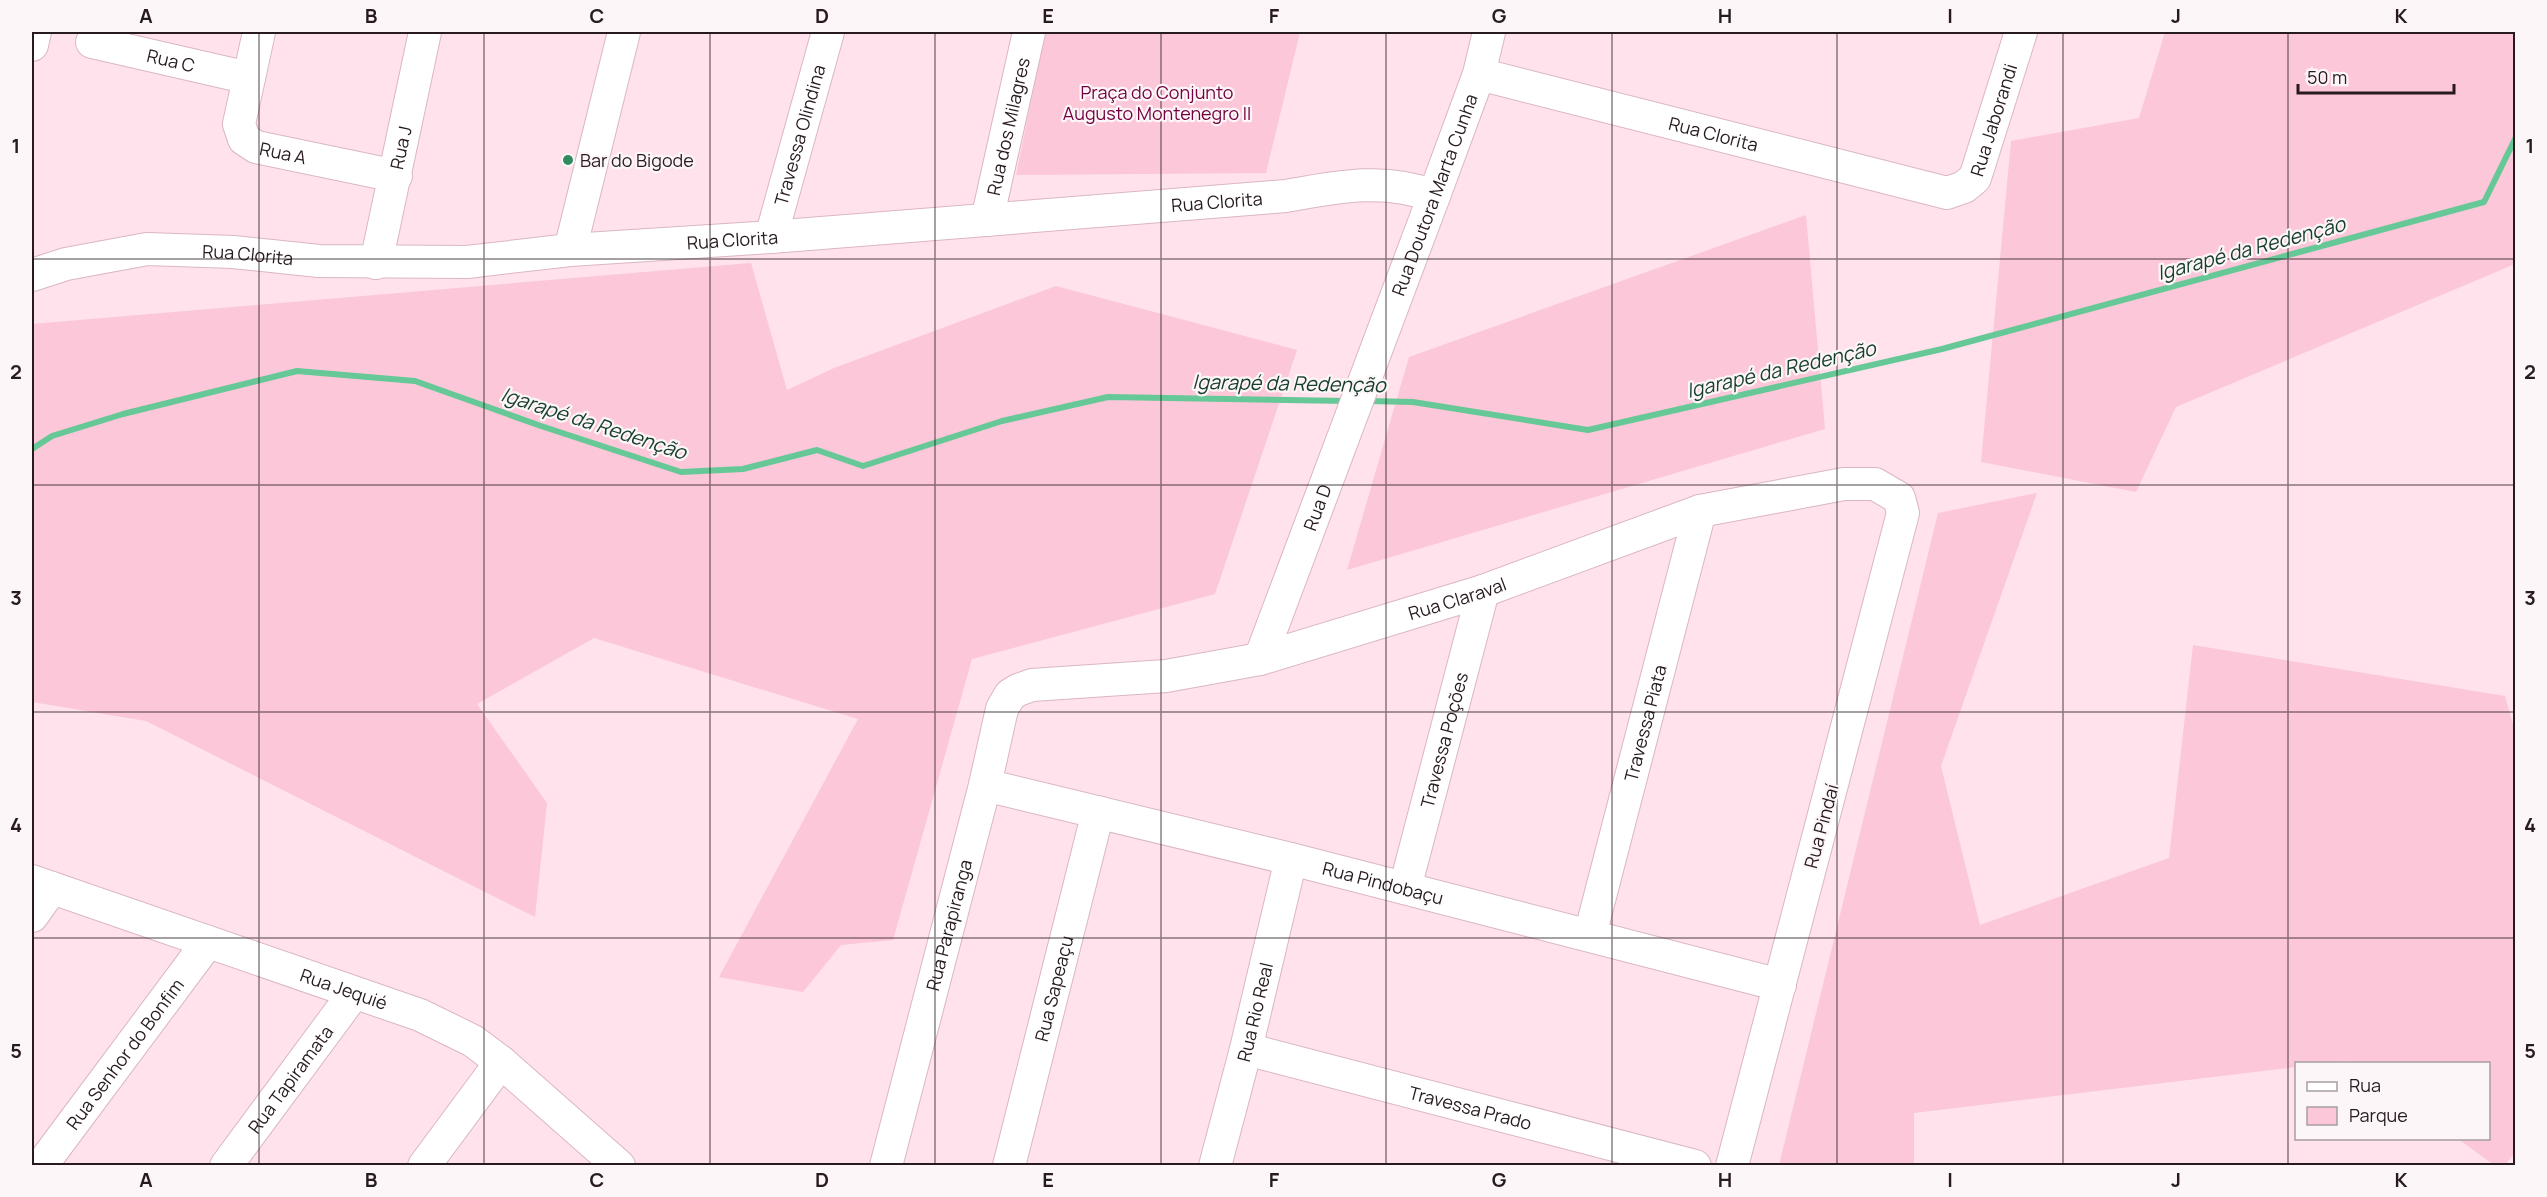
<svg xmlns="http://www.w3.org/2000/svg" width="2547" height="1197" font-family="Manrope,sans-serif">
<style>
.green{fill:#fcc7d9}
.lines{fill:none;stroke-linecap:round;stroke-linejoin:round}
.stream{stroke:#67c897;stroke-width:6}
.minor-casing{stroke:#dab7c2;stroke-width:34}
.minor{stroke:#fff;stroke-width:32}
.grid{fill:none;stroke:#271b1f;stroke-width:1.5;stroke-opacity:0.55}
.poi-dot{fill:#308b61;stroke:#fdf6f8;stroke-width:2}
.labels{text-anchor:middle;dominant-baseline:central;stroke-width:4.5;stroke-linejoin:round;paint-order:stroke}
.street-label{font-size:18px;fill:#271b1f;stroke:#fdf6f8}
.park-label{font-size:18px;fill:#72003f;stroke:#fdf6f8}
.poi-label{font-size:18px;fill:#271b1f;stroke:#fdf6f8;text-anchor:start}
.water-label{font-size:20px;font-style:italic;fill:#153f2b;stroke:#fdf6f8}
.neatline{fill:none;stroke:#271b1f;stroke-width:2}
.grid-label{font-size:20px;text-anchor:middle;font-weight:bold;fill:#271b1f}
</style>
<rect width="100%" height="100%" fill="#ffe2eb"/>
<!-- green -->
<g class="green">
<path d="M1045 32H1300L1266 173 1016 175Z"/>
<path d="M2165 32H2515V264L2176 407 2136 492 1981 462 2011 141 2139 118Z"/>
<path d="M1806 215 1825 429 1347 570 1409 357Z"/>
<path d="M751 263 787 390 834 368 1056 286 1297 350 1215 594 972 659 893 940 841 945 803 992 719 977 858 719 594 638 477 704 547 803 535 917 146 721 32 702V324Z"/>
<path d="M2037 493 1941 766 1980 925 2169 858 2193 645 2505 696 2516 735V1151L2505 1165H2494L2458 1139 2488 1138V1064H2357L2353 1061 2296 1064V1067L1914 1113V1165H1779L1938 513Z"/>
</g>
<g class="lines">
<!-- stream -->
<g class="stream">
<path d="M1367 401 1413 402 1588 430 1942 349 2484 202 2516 137"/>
<path d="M32 449 52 436 123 414 297 371 415 381 541 426 681 472 743 469 817 450 863 466 1002 421 1108 397 1348 401"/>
</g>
<!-- minor casing -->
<g class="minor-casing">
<g id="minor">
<path id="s1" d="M259 32 239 124 244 139 256 147 396 176"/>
<path id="s2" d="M92 42 249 78"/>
<path d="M32 45 35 32"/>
<path id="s3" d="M1479 74 1947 193 1964 187 1975 178 2021 32"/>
<path id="s4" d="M987 220 1029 32"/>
<path id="s5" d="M771 237 828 32"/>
<path d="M570 250 624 32"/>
<path id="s6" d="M376 263 425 32"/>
<path id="s7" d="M32 275 66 264 147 249 233 252 319 261 467 262 570 250 771 237 1286 196C1337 187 1384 177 1434 196"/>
<path id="s8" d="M1260 659 1434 196 1479 74 1489 32"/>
<path id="s9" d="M985 785 1291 859 1780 985"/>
<path id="s10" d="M32 881 420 1015 473 1041 501 1062 619 1166"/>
<path id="s11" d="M1405 888 1483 591"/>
<path d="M32 916 52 888"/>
<path id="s12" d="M1590 935 1700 511"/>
<path id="s13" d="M1246 1049 1695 1166"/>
<path id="s14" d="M41 1166 208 942"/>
<path id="s15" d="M226 1166 354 993"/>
<path d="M424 1166 501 1062"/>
<path id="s16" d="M886 1166 985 785 1002 709 1010 695 1018 690 1032 685 1166 676 1260 659 1483 591 1700 511 1844 484H1875L1899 498 1903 513 1732 1166"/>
<path id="s17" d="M1009 1166 1098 812"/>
<path id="s18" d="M1215 1166 1246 1049 1291 859"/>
</g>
</g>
<!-- minor -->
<use href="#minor" class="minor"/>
</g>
<!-- grid -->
<path class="grid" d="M259 32V1166M484 32V1166M710 32V1166M935 32V1166M1161 32V1166M1386 32V1166M1612 32V1166M1837 32V1166M2063 32V1166M2288 32V1166M32 259H2516M32 485H2516M32 712H2516M32 938H2516"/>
<!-- markers -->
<circle class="poi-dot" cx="568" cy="160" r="6"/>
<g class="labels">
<!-- street labels -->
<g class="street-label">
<text stroke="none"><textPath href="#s2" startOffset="81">Rua C</textPath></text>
<text stroke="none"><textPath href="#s3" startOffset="576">Rua Jaborandi</textPath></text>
<text stroke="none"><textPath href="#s4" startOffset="96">Rua dos Milagres</textPath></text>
<text stroke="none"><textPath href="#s3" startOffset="242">Rua Clorita</textPath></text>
<text stroke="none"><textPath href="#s5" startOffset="106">Travessa Olindina</textPath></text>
<text stroke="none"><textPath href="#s6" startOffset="118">Rua J</textPath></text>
<text stroke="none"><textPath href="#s1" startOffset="152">Rua A</textPath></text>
<text stroke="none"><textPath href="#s8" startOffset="496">Rua Doutora Marta Cunha</textPath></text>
<text stroke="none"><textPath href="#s7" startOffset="1191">Rua Clorita</textPath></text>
<text stroke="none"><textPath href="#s7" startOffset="705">Rua Clorita</textPath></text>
<text stroke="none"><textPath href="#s7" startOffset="219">Rua Clorita</textPath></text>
<text stroke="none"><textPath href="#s8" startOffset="162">Rua D</textPath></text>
<text stroke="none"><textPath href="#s16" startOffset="948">Rua Claraval</textPath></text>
<text stroke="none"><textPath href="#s12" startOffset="219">Travessa Piata</textPath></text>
<text stroke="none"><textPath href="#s11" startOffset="153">Travessa Poções</textPath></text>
<text transform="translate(1821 826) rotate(-75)">Rua Pindaí</text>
<text stroke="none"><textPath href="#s9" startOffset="410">Rua Pindobaçu</textPath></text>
<text stroke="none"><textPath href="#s16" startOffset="249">Rua Parapiranga</textPath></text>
<text stroke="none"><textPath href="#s10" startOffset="330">Rua Jequié</textPath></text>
<text stroke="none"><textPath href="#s17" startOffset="183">Rua Sapeaçu</textPath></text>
<text stroke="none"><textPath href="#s18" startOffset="159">Rua Rio Real</textPath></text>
<text stroke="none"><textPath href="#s14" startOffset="140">Rua Senhor do Bonfim</textPath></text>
<text stroke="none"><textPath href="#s15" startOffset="108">Rua Tapiramata</textPath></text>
<text stroke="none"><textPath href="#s13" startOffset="232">Travessa Prado</textPath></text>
</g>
<!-- park labels -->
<g class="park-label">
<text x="1157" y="92">Praça do Conjunto<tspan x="1157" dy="21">Augusto Montenegro II</tspan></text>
</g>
<!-- poi labels -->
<g class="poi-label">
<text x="580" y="160">Bar do Bigode</text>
</g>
<!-- water labels -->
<g class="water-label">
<text transform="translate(2251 248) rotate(-15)">Igarapé da Redenção</text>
<text transform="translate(1781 369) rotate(-13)">Igarapé da Redenção</text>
<text transform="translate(1289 383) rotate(1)">Igarapé da Redenção</text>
<text transform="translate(594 423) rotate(18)">Igarapé da Redenção</text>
</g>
</g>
<!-- border -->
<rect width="2547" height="1197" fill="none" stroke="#fdf6f8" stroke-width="66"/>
<!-- legend -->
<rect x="2295" y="1062" width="195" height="78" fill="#fdf6f8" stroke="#a79ea1" stroke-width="1.5"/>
<rect x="2307" y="1082" width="30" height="9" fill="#ffffff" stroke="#a79ea1" stroke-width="1.5"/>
<text x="2349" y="1092" font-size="18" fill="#271b1f">Rua</text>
<rect x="2307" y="1107" width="30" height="18" fill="#fcc7d9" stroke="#a79ea1" stroke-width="1.5"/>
<text x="2349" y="1122" font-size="18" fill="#271b1f">Parque</text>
<!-- scale -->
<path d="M2298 84v9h156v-9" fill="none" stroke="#271b1f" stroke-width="3"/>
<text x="2307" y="84" font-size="18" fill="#271b1f" stroke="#fdf6f8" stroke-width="4.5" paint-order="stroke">50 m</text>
<rect x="33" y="33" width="2481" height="1131" class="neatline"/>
<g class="grid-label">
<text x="146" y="23">A</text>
<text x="371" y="23">B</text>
<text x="597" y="23">C</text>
<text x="822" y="23">D</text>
<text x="1048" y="23">E</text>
<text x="1274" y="23">F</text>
<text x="1499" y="23">G</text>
<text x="1725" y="23">H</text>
<text x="1950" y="23">I</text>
<text x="2176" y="23">J</text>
<text x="2401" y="23">K</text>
<text x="16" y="153">1</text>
<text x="2530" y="153">1</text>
<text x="16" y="379">2</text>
<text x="2530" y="379">2</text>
<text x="16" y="605">3</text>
<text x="2530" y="605">3</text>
<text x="16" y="832">4</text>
<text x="2530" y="832">4</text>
<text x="16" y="1058">5</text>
<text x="2530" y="1058">5</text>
<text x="146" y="1187">A</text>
<text x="371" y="1187">B</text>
<text x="597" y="1187">C</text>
<text x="822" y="1187">D</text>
<text x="1048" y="1187">E</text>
<text x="1274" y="1187">F</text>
<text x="1499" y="1187">G</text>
<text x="1725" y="1187">H</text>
<text x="1950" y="1187">I</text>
<text x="2176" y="1187">J</text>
<text x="2401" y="1187">K</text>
</g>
</svg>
